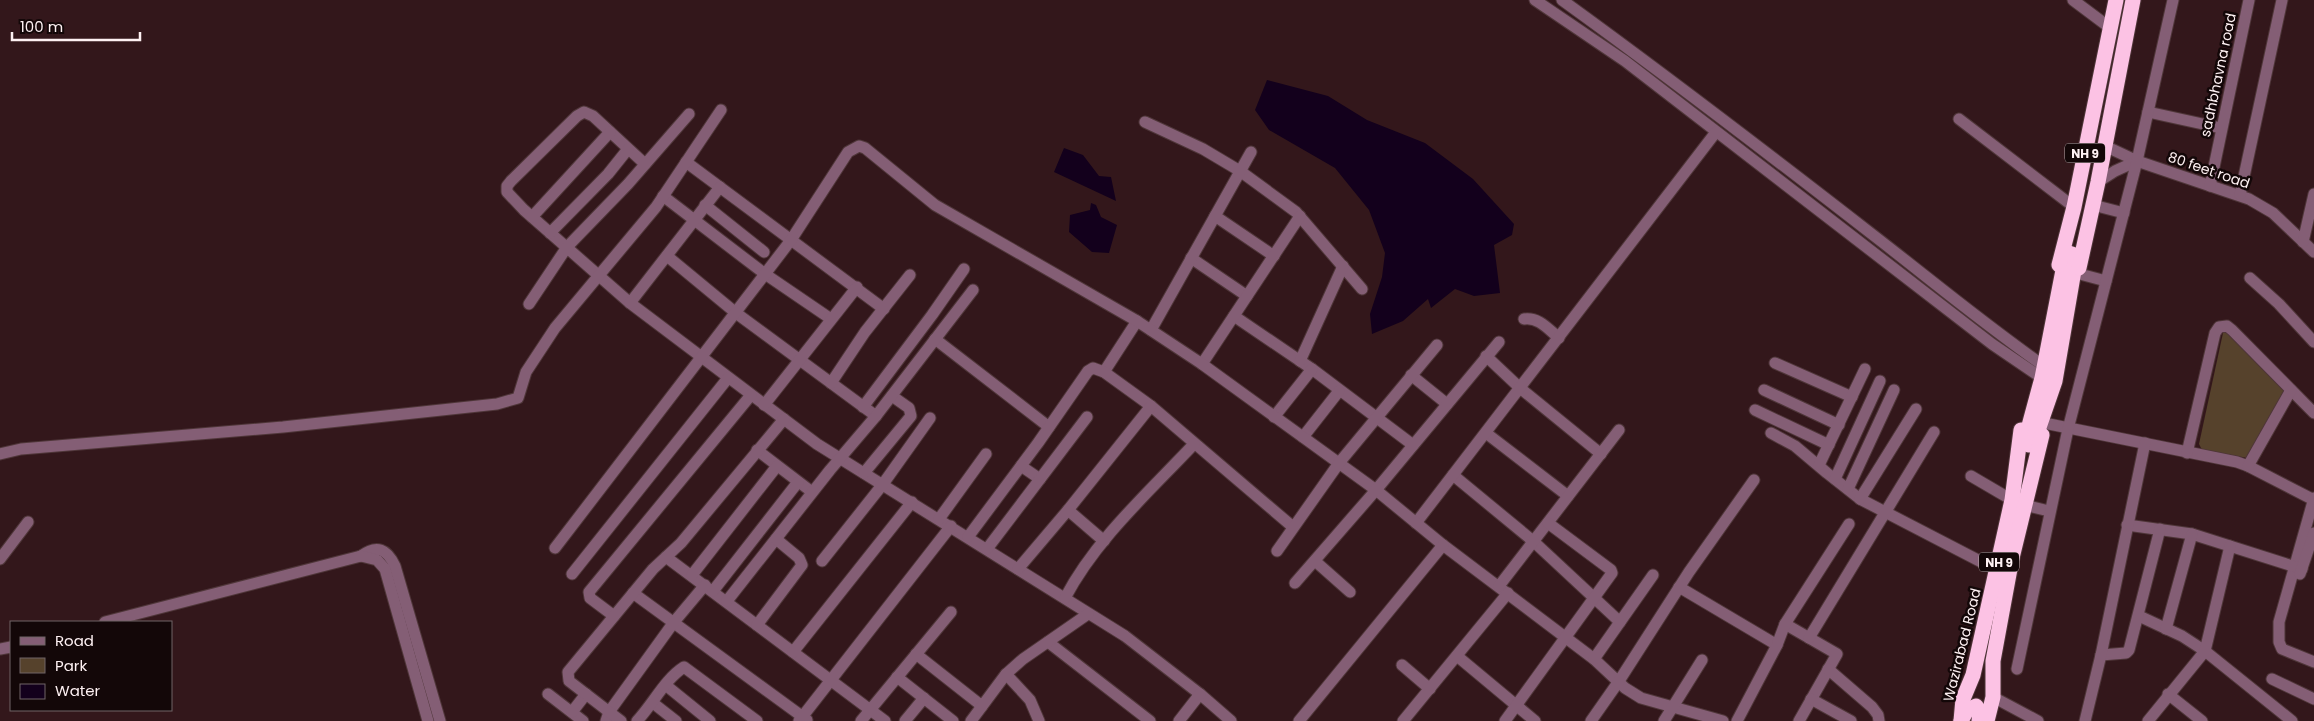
<svg xmlns="http://www.w3.org/2000/svg" width="2314" height="721" font-family="Poppins,sans-serif">
<style>
.green{fill:#56422c}
.water{fill:#13001c}
.lines{fill:none;stroke-linecap:round;stroke-linejoin:round}
.minor-casing{stroke:#4f3639;stroke-width:13}
.highway-casing{stroke:#4f3639;stroke-width:17}
.minor{stroke:#845e75;stroke-width:11}
.highway{stroke:#fcc2e4;stroke-width:15}
.labels{text-anchor:middle;dominant-baseline:central;stroke-width:5;stroke-linejoin:round;paint-order:stroke}
.shield{fill:#130708;stroke:#b8abac;stroke-width:1}
.shield-label{font-size:12px;font-weight:bold;fill:#fef1f3}
.street-label{font-size:14px;fill:#fef1f3;stroke:#130708}
</style>
<rect width="100%" height="100%" fill="#33171b"/>
<!-- green -->
<path class="green" d="M2230 326 2291 386 2248 458 2202 450 2199 444 2223 333Z"/>
<!-- water -->
<g class="water">
<path d="M1267 80 1328 96 1367 120 1425 143 1473 179 1514 224 1512 235 1494 245 1500 293 1474 296 1455 289 1431 308 1428 299 1403 321 1372 334 1370 314 1382 277 1385 253 1369 210 1335 168 1269 130 1255 110Z"/>
<path d="M1064 148 1083 155 1099 176 1111 177 1116 201 1054 172Z"/>
<path d="M1091 203 1096 205 1101 217 1117 225 1109 253 1092 252 1069 232 1070 215 1090 210Z"/>
</g>
<g class="lines">
<!-- minor casing -->
<g class="minor-casing">
<g id="minor">
<path d="M1535 0 1625 61 1992 344 2042 378"/>
<path d="M1562 0C1667 76 1770 155 1873 235 1930 279 1985 325 2044 366"/>
<path d="M2073 0 2109 27"/>
<path d="M2148 112 2221 128"/>
<path d="M1959 119 2074 207"/>
<path d="M1145 122 1203 149 1240 171 1296 212 1362 289"/>
<path d="M2105 146 2137 161 2249 199 2273 213 2314 252"/>
<path d="M686 162 884 309"/>
<path d="M645 164 593 116 584 112 577 116 511 181 507 186V192L524 210 630 303 817 444 1125 636 1200 694 1231 721"/>
<path d="M2098 182 2115 171 2137 161"/>
<path d="M2210 186 2249 0"/>
<path d="M2240 195 2282 0"/>
<path d="M663 196 765 274 831 319"/>
<path d="M705 205 764 252"/>
<path d="M2093 205 2124 213"/>
<path d="M1215 216 1274 256"/>
<path d="M532 217 610 132"/>
<path d="M550 233 608 174 628 149"/>
<path d="M2303 242 2314 194"/>
<path d="M667 256 736 313 876 416"/>
<path d="M1191 258 1247 296"/>
<path d="M2076 273 2106 281"/>
<path d="M2250 278 2279 304 2314 342"/>
<path d="M630 303 720 187"/>
<path d="M529 304 567 247 628 184 689 114"/>
<path d="M1234 316 1312 369 1413 445"/>
<path d="M1524 319C1539 317 1548 329 1559 338"/>
<path d="M1151 330 1251 152"/>
<path d="M935 339 1049 427"/>
<path d="M1486 356 1520 388 1601 454"/>
<path d="M1300 361 1343 266"/>
<path d="M1775 363 1852 397"/>
<path d="M1202 364 1300 216"/>
<path d="M1104 372 1137 321"/>
<path d="M1411 375 1447 404"/>
<path d="M831 383 865 332 910 275"/>
<path d="M1764 390 1839 425"/>
<path d="M764 405 857 287"/>
<path d="M863 407 932 315 964 269"/>
<path d="M1755 410 1829 445"/>
<path d="M1274 417 1312 369"/>
<path d="M2044 423 2237 462 2248 466 2314 500"/>
<path d="M1486 433 1568 496"/>
<path d="M1771 433 1795 446 1827 473 1860 499 1997 570"/>
<path d="M1303 437 1339 391"/>
<path d="M757 450 812 492"/>
<path d="M2187 453 2215 333 2219 327 2227 326 2232 330 2314 413"/>
<path d="M0 454 21 449 283 427 497 404 518 398 526 372 555 328 656 207 721 110"/>
<path d="M1819 465 1865 369"/>
<path d="M1021 466 1040 479"/>
<path d="M2248 466 2291 390"/>
<path d="M864 473 911 416 909 408 892 396"/>
<path d="M1453 475 1533 541 1620 622"/>
<path d="M1971 476 2012 500"/>
<path d="M1835 479 1880 381"/>
<path d="M1848 489 1894 390"/>
<path d="M2314 498 2279 622V642L2282 649 2314 662"/>
<path d="M1860 499 1916 409"/>
<path d="M2024 505 2049 511"/>
<path d="M1068 510 1104 541"/>
<path d="M939 519 986 454"/>
<path d="M1416 523 1716 132"/>
<path d="M2127 525 2192 534 2302 569"/>
<path d="M968 537 1038 443 1088 371 1093 368 1104 372 1151 406 1293 527"/>
<path d="M555 548 791 240 848 152 859 146 865 148 935 205 1137 321 1202 364 1376 490 1443 545 1594 659 1625 688 1641 698 1723 721"/>
<path d="M987 549 1087 417"/>
<path d="M1277 551 1339 463 1437 345"/>
<path d="M361 556C377 544 387 549 395 566L440 721"/>
<path d="M666 557 885 721"/>
<path d="M0 559 28 522"/>
<path d="M822 561 883 484 930 418"/>
<path d="M1315 561 1350 592"/>
<path d="M1018 569 1068 510 1151 406"/>
<path d="M572 574 728 378"/>
<path d="M2300 574 2314 533"/>
<path d="M692 575 777 466"/>
<path d="M1295 583 1376 490 1499 342"/>
<path d="M1499 586 1619 430"/>
<path d="M1679 587 1777 645"/>
<path d="M713 591 798 482"/>
<path d="M633 593 807 720"/>
<path d="M1065 598C1096 539 1149 492 1194 444"/>
<path d="M727 601 830 470 876 416 973 290"/>
<path d="M614 616 590 598 589 592 751 395"/>
<path d="M2139 616 2182 636 2205 651 2292 721"/>
<path d="M105 622 361 556 377 560 385 569 428 721"/>
<path d="M1785 624 1837 654 1799 721"/>
<path d="M757 625 802 565 799 558 776 539"/>
<path d="M2166 629 2192 534"/>
<path d="M1809 638 1934 432"/>
<path d="M1048 642 1150 721"/>
<path d="M0 649 11 647"/>
<path d="M793 652 912 502"/>
<path d="M916 654 982 706"/>
<path d="M2101 655 2126 653 2129 650 2160 529"/>
<path d="M1457 656 1535 721"/>
<path d="M1594 659 1653 575"/>
<path d="M1402 665 1430 689"/>
<path d="M1828 669 1872 707 1878 715 1879 721"/>
<path d="M2017 669 2068 429 2137 161 2173 0"/>
<path d="M1006 674 1030 700 1039 721"/>
<path d="M897 677 953 721"/>
<path d="M2272 679 2314 699"/>
<path d="M668 687 710 721"/>
<path d="M548 694 583 721"/>
<path d="M2168 694 2202 721"/>
<path d="M1993 697 2038 721"/>
<path d="M1811 699 1851 721"/>
<path d="M653 703 676 721"/>
<path d="M572 712 586 694"/>
<path d="M606 721 609 712 674 622 705 585"/>
<path d="M621 721 569 681 568 672 653 569 681 543 784 419"/>
<path d="M637 721C653 704 665 679 684 667L757 721"/>
<path d="M799 721 951 526"/>
<path d="M861 721 951 612"/>
<path d="M905 721 924 698"/>
<path d="M971 721 1006 674 1023 659 1088 614"/>
<path d="M1179 721 1200 694"/>
<path d="M1299 721 1443 545"/>
<path d="M1403 721 1508 593"/>
<path d="M1505 721 1612 573 1611 570 1548 523"/>
<path d="M1591 721 1619 681 1689 572 1754 480"/>
<path d="M1664 721 1702 660"/>
<path d="M1737 721 1777 645 1785 624 1849 524"/>
<path d="M2085 721 2101 655 2145 443"/>
<path d="M2148 721 2205 651 2230 546"/>
</g>
</g>
<!-- highway casing -->
<g class="highway-casing">
<g id="highway">
<path d="M2069 253 2075 255 2076 259 2055 381 2036 436 2033 443 2029 445 2026 443V437L2042 378 2065 260Z"/>
<path d="M2059 265 2074 207 2116 0"/>
<path d="M2079 268 2098 182 2133 0"/>
<path d="M1961 721 1963 699 1973 675 2012 500 2021 430"/>
<path d="M1961 721 1967 710 1976 706 1980 712 1979 721"/>
<path d="M1987 721 1993 697V661L2012 558 2042 435"/>
</g>
</g>
<!-- minor -->
<use href="#minor" class="minor"/>
<!-- highway -->
<use href="#highway" class="highway"/>
</g>
<g class="labels">
<!-- shield labels -->
<g class="shield">
<rect x="2065" y="143.5" width="40" height="19" rx="4"/>
<rect x="1979" y="552.5" width="40" height="19" rx="4"/>
</g>
<g class="shield-label">
<text x="2085" y="153">NH 9</text>
<text x="1999" y="562">NH 9</text>
</g>
<!-- street labels -->
<g class="street-label">
<text transform="translate(2218 75) rotate(-78)">sadhbhavna road</text>
<text transform="translate(2209 170) rotate(19)">80 feet road</text>
<text transform="translate(1962 645) rotate(-76)">Wazirabad Road</text>
</g>
</g>
<!-- legend -->
<rect x="10" y="621" width="162" height="90" fill="#130708" stroke="#716566"/>
<rect x="20" y="637" width="25" height="8" fill="#845e75" stroke="#716566"/>
<text x="55" y="646" font-size="15" fill="#fef1f3">Road</text>
<rect x="20" y="658" width="25" height="15" fill="#56422c" stroke="#716566"/>
<text x="55" y="671" font-size="15" fill="#fef1f3">Park</text>
<rect x="20" y="684" width="25" height="15" fill="#13001c" stroke="#716566"/>
<text x="55" y="696" font-size="15" fill="#fef1f3">Water</text>
<!-- scale -->
<path d="M12 32v8h128v-8" fill="none" stroke="#fef1f3" stroke-width="2.5"/>
<text x="20" y="32" font-size="15" fill="#fef1f3" stroke="#130708" stroke-width="4" paint-order="stroke">100 m</text>
</svg>
